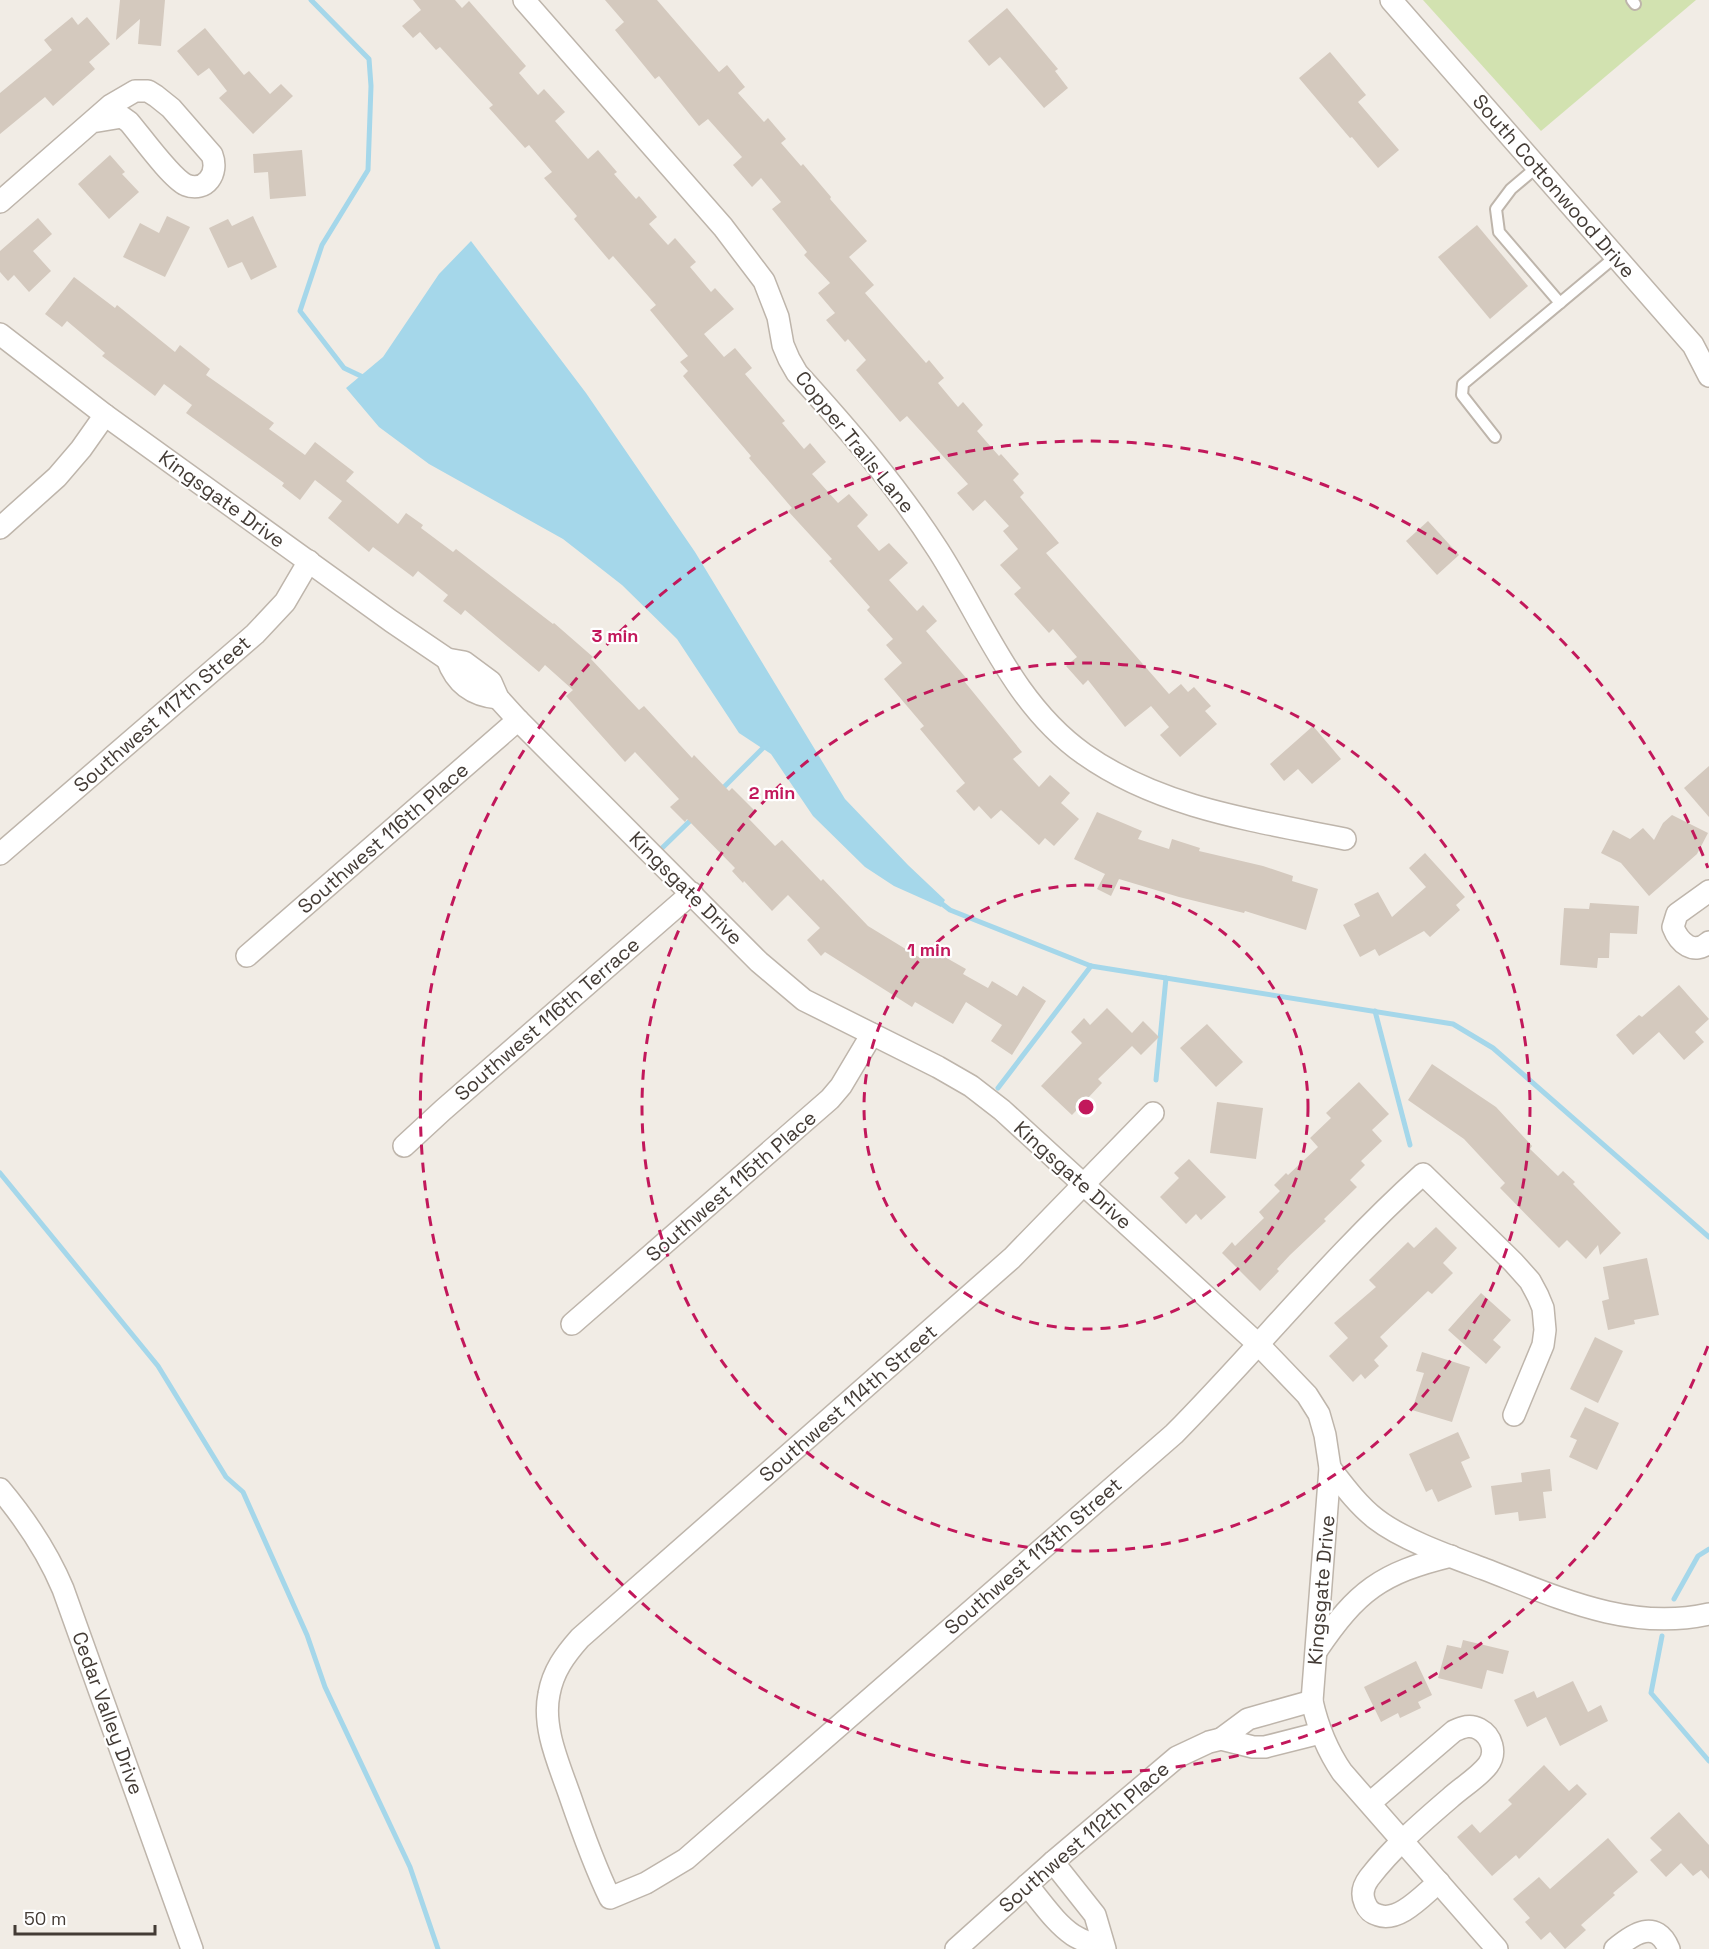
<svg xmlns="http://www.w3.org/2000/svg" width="1709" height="1949" font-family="'Space Grotesk',sans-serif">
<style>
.green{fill:#d2e2b0}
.water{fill:#a5d7ea}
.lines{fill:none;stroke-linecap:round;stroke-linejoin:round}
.stream{stroke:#a5d7ea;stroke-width:5}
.building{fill:#d4c9be}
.service-casing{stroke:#beb5ab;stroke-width:14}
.minor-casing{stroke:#beb5ab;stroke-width:24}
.service{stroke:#fff;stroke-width:10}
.minor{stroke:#fff;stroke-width:21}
.ring{fill:none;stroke:#c2185b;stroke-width:3;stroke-dasharray:10 8}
.labels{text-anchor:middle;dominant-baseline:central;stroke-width:4.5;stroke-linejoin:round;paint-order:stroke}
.street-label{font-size:20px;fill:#433b35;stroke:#fff}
.centre{fill:#c2185b;stroke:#fff;stroke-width:3}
.ring-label{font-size:18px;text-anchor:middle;font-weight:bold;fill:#c2185b;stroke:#fff;stroke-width:4.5;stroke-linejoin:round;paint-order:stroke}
</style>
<rect width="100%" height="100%" fill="#f1ece5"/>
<!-- green -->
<path class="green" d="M1423 0H1696L1541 131Z"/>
<!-- water -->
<path class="water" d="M471 241 586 393 695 552 845 799 908 865 945 900 941 907 894 886 865 867 813 816 771 754 739 733 677 639 622 585 563 539 429 464 379 427 346 388 383 357 439 274Z"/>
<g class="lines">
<!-- stream -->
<g class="stream">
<path d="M311 0 369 59 371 86 368 170 322 245 300 311 344 368 365 378"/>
<path d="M720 791 766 745"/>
<path d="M658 852 694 817"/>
<path d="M937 900 950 910 1091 966 1453 1024 1493 1048 1709 1237"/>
<path d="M1375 1011 1410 1145"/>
<path d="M1156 1080 1166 978"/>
<path d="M998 1088 1091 966"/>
<path d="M0 1173 158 1366 226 1477 243 1492 307 1635 325 1687 410 1867 438 1949"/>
<path d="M1674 1599 1698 1556 1709 1549"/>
<path d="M1662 1636 1651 1693 1709 1761"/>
</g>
</g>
<!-- building -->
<g class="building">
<path d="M120 0H165L161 46 138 44 140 19 116 40Z"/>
<path d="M413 0H455L462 8 469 1 526 66 519 73 538 95 544 89 565 112 555 121 588 159 598 150 617 172 614 174 636 199 639 196 657 217 649 224 668 245 675 238 696 262 690 267 711 292 715 288 734 309 704 334 724 357 735 348 752 368 745 374 785 421 782 423 804 449 810 443 826 462 812 474 838 503 849 494 868 515 857 526 879 551 889 543 908 563 889 580 917 611 923 605 937 621 926 631 967 679 964 681 1022 752 1013 759 1039 787 1050 775 1070 793 1061 803 1079 819 1054 846 1045 838 1039 845 1001 810 991 819 979 806 974 811 956 791 965 783 920 729 924 726 884 679 902 663 886 645 893 639 867 610 870 607 829 561 832 559 788 511 792 508 749 458 751 456 683 376 688 371 680 362 688 356 650 310 656 305 613 256 609 260 574 219 577 216 544 178 552 172 529 145 525 148 489 108 493 105 440 47 436 50 420 32 413 38 402 26 421 10Z"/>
<path d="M605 0H657L719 72 727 65 745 87 738 93 764 122 768 118 786 139 781 143 801 166 803 164 831 197 830 199 867 241 849 257 874 285 865 293 926 363 929 360 944 378 938 383 958 407 963 402 983 425 977 431 999 456 1001 454 1019 474 1013 480 1024 493 1020 497 1059 543 1046 553 1169 694 1181 684 1188 692 1194 687 1211 706 1205 711 1217 724 1180 757 1160 735 1169 727 1151 706 1125 727 1088 680 1083 685 1066 666 1077 657 1053 629 1049 633 1014 594 1021 588 1000 565 1018 549 1003 531 1009 526 985 500 973 511 957 493 968 484 907 416 900 422 856 370 866 360 848 339 845 342 826 320 835 313 818 293 830 283 804 255 807 252 772 209 781 202 761 178 752 187 733 165 742 157 708 119 699 126 659 76 655 79 615 30 624 22Z"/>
<path d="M1007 8 1058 69 1055 71 1068 88 1044 108 1000 57 989 66 968 41Z"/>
<path d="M72 17 78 25 87 17 110 44 89 62 95 69 53 106 45 97 0 134V93L52 50 44 40Z"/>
<path d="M205 28 244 75 249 71 270 94 281 84 293 96 253 134 219 98 227 91 209 68 198 76 177 51Z"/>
<path d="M1330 52 1366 95 1358 102 1399 150 1378 168 1352 137 1350 138 1299 78Z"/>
<path d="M302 150 306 196 270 199 268 172 254 173 253 154Z"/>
<path d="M110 155 125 172 122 174 139 192 109 219 78 184Z"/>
<path d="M167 216 190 227 165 277 123 257 140 223 159 233Z"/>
<path d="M253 216 277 267 251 280 242 262 228 268 209 228 228 219 232 226Z"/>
<path d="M38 218 52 234 33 251 51 271 29 292 14 275 8 281 0 272V251Z"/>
<path d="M1477 225 1528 286 1490 319 1438 257Z"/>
<path d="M74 277 115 308 117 305 175 352 180 345 210 369 206 375 274 423 269 429 305 455 315 442 354 472 346 481 398 524 406 513 423 525 421 528 453 552 456 549 553 624 554 623 593 657 591 659 639 710 644 706 692 758 694 755 729 791 732 788 756 812 749 819 775 846 782 840 821 881 823 879 868 926 922 959 929 948 966 969 963 974 988 988 992 981 1017 996 1023 986 1046 1001 1012 1055 991 1041 1002 1025 966 1002 953 1024 915 1002 912 1007 825 952 821 956 807 940 820 928 788 895 772 911 744 881 743 883 732 871 735 868 687 819 685 822 670 807 679 799 635 752 625 762 566 696 573 690 545 665 539 672 465 610 461 615 443 601 448 595 418 571 413 577 373 547 369 552 328 518 342 501 315 480 300 500 282 486 284 483 186 413 192 405 164 384 155 396 102 356 105 353 67 321 62 327 45 314Z"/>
<path d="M1428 521 1459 555 1437 575 1406 541Z"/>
<path d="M1313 726 1341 759 1312 784 1298 769 1284 781 1270 764Z"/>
<path d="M1709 766V817L1684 788Z"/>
<path d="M1097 812 1142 831 1138 839 1169 849 1172 839 1200 848 1199 851 1263 866 1293 876 1292 881 1318 889 1306 930 1245 911 1244 913 1179 897 1119 879 1111 896 1097 889 1105 874 1074 859Z"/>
<path d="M1672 815 1708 833 1697 854 1649 896 1621 863 1601 853 1613 830 1630 839 1643 828 1654 840 1663 823Z"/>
<path d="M1425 853 1465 897 1456 905 1460 910 1430 937 1424 931 1379 956 1375 949 1360 957 1343 925 1360 916 1354 904 1378 892 1392 917 1426 887 1409 868Z"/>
<path d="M1590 903 1639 906 1637 934 1610 933 1609 958H1598L1597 968 1560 965 1564 908 1589 909Z"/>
<path d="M1679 985 1709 1019 1695 1032 1704 1042 1684 1060 1659 1032 1633 1055 1616 1035 1639 1015 1642 1017Z"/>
<path d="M1107 1008 1132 1033 1143 1021 1159 1037 1141 1055 1132 1046 1098 1079 1102 1083 1072 1115 1041 1086 1082 1043 1071 1032 1084 1018 1090 1025Z"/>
<path d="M1207 1024 1243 1062 1216 1087 1180 1048Z"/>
<path d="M1432 1064 1496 1107 1532 1146 1530 1149 1558 1176 1563 1171 1575 1182 1573 1184 1621 1233 1600 1255 1598 1245 1586 1259 1567 1240 1559 1248 1500 1188 1505 1183 1464 1139 1408 1100Z"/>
<path d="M1359 1082 1389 1114 1372 1130 1382 1141 1361 1161 1365 1165 1350 1180 1357 1187 1324 1219 1326 1221 1290 1255 1277 1269 1279 1271 1260 1291 1222 1253 1232 1242 1235 1246 1264 1218 1259 1212 1280 1191 1274 1185 1286 1173 1288 1175 1318 1147 1310 1138 1331 1118 1326 1113Z"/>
<path d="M1217 1102 1263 1108 1256 1159 1210 1153Z"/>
<path d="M1189 1159 1226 1197 1201 1220 1196 1214 1186 1224 1160 1197 1179 1178 1174 1173Z"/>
<path d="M1436 1227 1457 1248 1443 1263 1453 1273 1432 1294 1428 1291 1380 1337 1388 1346 1374 1360 1379 1366 1365 1379 1361 1374 1353 1382 1329 1356 1348 1338 1334 1323 1376 1287 1369 1280 1408 1242 1414 1248Z"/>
<path d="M1647 1258 1659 1315 1634 1320 1635 1324 1608 1330 1602 1301 1609 1299 1603 1267Z"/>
<path d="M1481 1293 1511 1320 1493 1340 1501 1347 1486 1364 1448 1330Z"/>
<path d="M1595 1337 1623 1351 1598 1403 1570 1389Z"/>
<path d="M1422 1352 1470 1367 1452 1422 1412 1410 1424 1373 1416 1371Z"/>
<path d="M1585 1407 1619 1423 1597 1470 1569 1457 1577 1440 1570 1437Z"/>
<path d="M1458 1432 1470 1458 1461 1462 1472 1487 1438 1502 1432 1489 1426 1492 1409 1454Z"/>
<path d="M1550 1469 1552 1491 1543 1492 1546 1518 1519 1521 1518 1512 1495 1515 1491 1486 1522 1482 1521 1473Z"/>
<path d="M1463 1640 1509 1651 1503 1674 1487 1670 1482 1689 1438 1678 1447 1645 1461 1648Z"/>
<path d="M1416 1661 1432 1695 1418 1702 1421 1708 1400 1718 1398 1713 1381 1722 1364 1687Z"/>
<path d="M1573 1681 1588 1712 1601 1705 1608 1721 1560 1746 1546 1717 1527 1727 1514 1700 1534 1691 1537 1698Z"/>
<path d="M1544 1765 1569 1791 1577 1784 1587 1794 1519 1859 1516 1855 1492 1876 1457 1837 1472 1824 1480 1833 1512 1804 1508 1800Z"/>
<path d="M1679 1812 1709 1845V1879L1701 1870 1693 1876 1681 1863 1666 1877 1650 1860 1662 1850 1650 1838Z"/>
<path d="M1608 1838 1638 1872 1613 1893 1615 1895 1581 1925 1586 1930 1565 1949 1550 1932 1541 1940 1525 1922 1530 1918 1513 1899 1539 1877 1550 1889Z"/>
</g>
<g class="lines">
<!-- service casing -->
<g class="service-casing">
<g id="service">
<path d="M1632 0 1635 4"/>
<path d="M1537 167 1511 189 1496 209 1499 232 1560 303"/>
<path d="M1495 437 1462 395 1463 384 1615 257"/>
</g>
</g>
<!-- minor casing -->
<g class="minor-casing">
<g id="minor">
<path d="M524 0 723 227 764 281 778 317 783 345 789 359 797 373C848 429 897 486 938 550 983 620 1013 704 1084 754 1160 808 1256 821 1345 839"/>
<path d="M1391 0 1693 345 1709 376"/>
<path d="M0 202 111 105 135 91H148L156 96 171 108 212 155C219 173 206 193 186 185 171 178 141 136 129 122L122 117 92 122"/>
<path d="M0 334 105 415 391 621 447 659 464 662 491 682 498 698 518 720 759 962 804 1000 938 1067 971 1086 1002 1110 1259 1345 1307 1395 1319 1414 1325 1435 1330 1468 1312 1701C1318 1728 1327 1750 1342 1772L1497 1949"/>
<path d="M0 528 57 477 81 449 105 415"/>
<path d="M447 659C456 684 473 696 498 698"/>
<path d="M0 854 255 634 285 602 309 561"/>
<path d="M1709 891 1677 914 1673 927C1679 943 1694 956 1709 942"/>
<path d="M247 956 518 720"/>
<path d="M1153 1113 1012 1258 580 1638C565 1655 553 1671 549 1694 542 1728 559 1764 570 1796 582 1831 594 1865 610 1898L646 1883 686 1859 1174 1434C1258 1349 1334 1254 1423 1174L1513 1262 1530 1281 1538 1296 1543 1308 1545 1330 1543 1345 1514 1415"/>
<path d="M404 1146 443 1110 692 893"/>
<path d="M572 1324 830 1099 841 1086 872 1034"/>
<path d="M1330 1468C1344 1486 1358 1505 1376 1519 1403 1540 1452 1557 1484 1569 1557 1597 1629 1632 1709 1614"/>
<path d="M0 1489C26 1520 47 1551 63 1589L192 1949"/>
<path d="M1317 1650C1357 1591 1381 1573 1451 1556"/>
<path d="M1221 1739 1248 1719 1312 1701"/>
<path d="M1370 1803 1454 1731C1463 1727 1470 1724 1479 1729 1492 1736 1497 1753 1488 1765 1479 1777 1462 1787 1450 1798 1422 1822 1392 1848 1369 1878 1363 1886 1361 1894 1365 1903 1368 1910 1371 1913 1378 1915 1399 1923 1423 1895 1439 1882"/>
<path d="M1053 1862 1095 1915 1105 1949"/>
<path d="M1027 1885C1041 1901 1055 1923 1073 1935 1082 1941 1094 1944 1104 1949"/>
<path d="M956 1949 1053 1862 1177 1757 1209 1742 1221 1739 1253 1747H1265L1320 1733"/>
<path d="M1615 1949C1633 1934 1656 1918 1669 1949"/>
</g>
</g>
<!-- service -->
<use href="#service" class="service"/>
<!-- minor -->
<use href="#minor" class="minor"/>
</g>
<!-- distance rings -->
<g class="ring">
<circle cx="1086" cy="1107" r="222"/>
<circle cx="1086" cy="1107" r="444"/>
<path d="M1708 1346A666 666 0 1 1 1708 868"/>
</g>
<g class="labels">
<!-- street labels -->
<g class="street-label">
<text transform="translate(1554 186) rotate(49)">South Cottonwood Drive</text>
<text transform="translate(855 442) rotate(51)">Copper Trails Lane</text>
<text transform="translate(222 499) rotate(36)">Kingsgate Drive</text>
<text transform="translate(162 714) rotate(-41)">Southwest 117th Street</text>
<text transform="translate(383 838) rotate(-41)">Southwest 116th Place</text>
<text transform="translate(686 888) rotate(45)">Kingsgate Drive</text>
<text transform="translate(547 1019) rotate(-41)">Southwest 116th Terrace</text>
<text transform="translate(1073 1175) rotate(42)">Kingsgate Drive</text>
<text transform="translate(731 1186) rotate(-41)">Southwest 115th Place</text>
<text transform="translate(848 1403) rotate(-41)">Southwest 114th Street</text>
<text transform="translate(1033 1556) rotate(-41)">Southwest 113th Street</text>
<text transform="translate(1321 1590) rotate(-85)">Kingsgate Drive</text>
<text transform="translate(108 1713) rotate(70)">Cedar Valley Drive</text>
<text transform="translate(1084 1837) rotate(-41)">Southwest 112th Place</text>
</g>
</g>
<circle cx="1086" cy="1107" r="9" class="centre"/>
<g class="ring-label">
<text x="615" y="642">3 min</text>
<text x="772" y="799">2 min</text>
<text x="929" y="956">1 min</text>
</g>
<!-- scale -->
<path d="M15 1925v9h140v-9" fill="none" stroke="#433b35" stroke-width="3"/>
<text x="24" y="1925" font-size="18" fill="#433b35" stroke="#ffffff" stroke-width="4.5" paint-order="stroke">50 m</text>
</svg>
